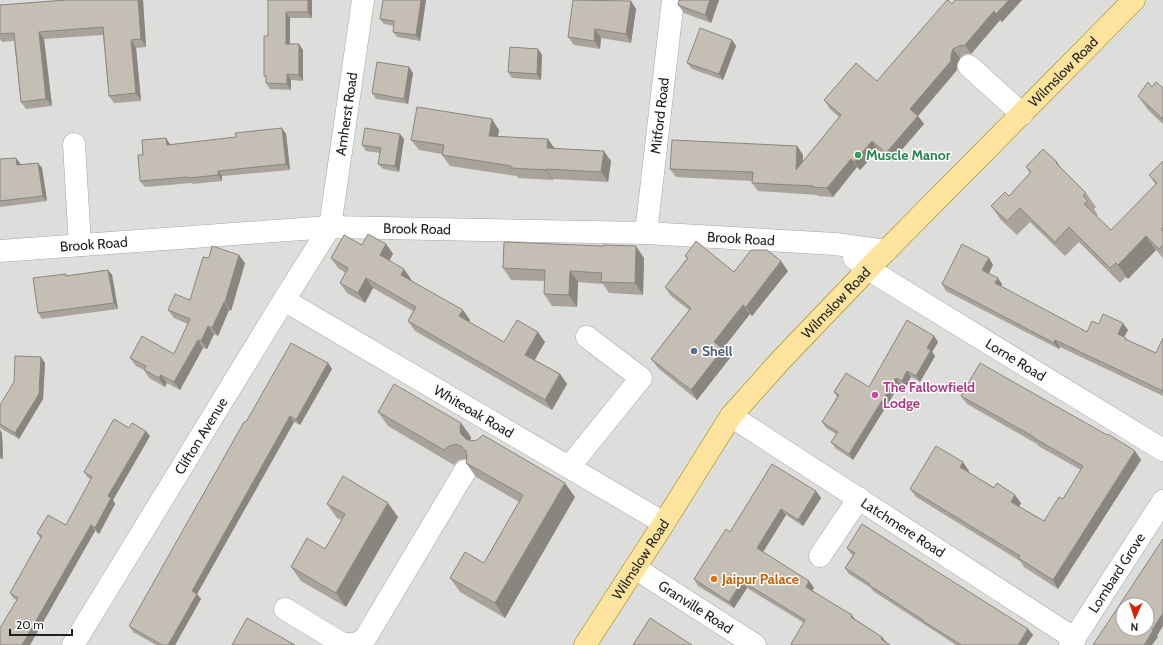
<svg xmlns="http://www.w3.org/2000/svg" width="1163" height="645" font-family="Cabin,sans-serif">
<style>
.residential{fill:#dddddc;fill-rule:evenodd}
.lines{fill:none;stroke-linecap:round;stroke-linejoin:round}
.minor-casing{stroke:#a6a6a6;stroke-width:23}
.major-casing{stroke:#9b8100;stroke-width:23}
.minor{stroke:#fff;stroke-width:22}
.major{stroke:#fee49d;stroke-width:22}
.wall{fill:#a9a39c}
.shaded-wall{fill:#8a857f}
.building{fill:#c5beb5;stroke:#8a857f;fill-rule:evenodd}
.leisure-dot{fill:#2e9e5b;stroke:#fff;stroke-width:1.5}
.service-dot{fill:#5c6f8a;stroke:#fff;stroke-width:1.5}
.hotel-dot{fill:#d1479c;stroke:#fff;stroke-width:1.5}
.food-dot{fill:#e8710a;stroke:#fff;stroke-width:1.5}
.labels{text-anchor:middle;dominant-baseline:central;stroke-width:3;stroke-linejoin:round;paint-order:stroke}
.street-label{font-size:14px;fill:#1f1f1f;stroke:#fff}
.leisure-label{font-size:14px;font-weight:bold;fill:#27864d;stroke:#fff;text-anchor:start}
.service-label{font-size:14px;font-weight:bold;fill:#4e5e75;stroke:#fff;text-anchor:start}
.hotel-label{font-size:14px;font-weight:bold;fill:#b23c85;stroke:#fff;text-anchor:start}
.food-label{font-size:14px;font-weight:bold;fill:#c56008;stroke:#fff;text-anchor:start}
</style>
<rect width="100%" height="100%" fill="#f0eee6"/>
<!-- residential -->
<path class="residential" d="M0 0H1163V645H0ZM1123 605H1147V629H1123Z"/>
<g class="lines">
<!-- minor casing -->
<g class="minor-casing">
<g id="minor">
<path d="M969 66 1022 114"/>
<path d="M74 144 80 245"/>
<path id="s1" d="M646 233 673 0"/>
<path id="s2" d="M0 251 330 227 646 233 835 244 886 251"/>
<path id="s3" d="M854 258 868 269 1163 450"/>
<path id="s4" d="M284 300 664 523"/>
<path id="s5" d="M731 416 1075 639"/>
<path d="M570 466 641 378 587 337"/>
<path d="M820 556 859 498"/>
<path id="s6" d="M635 568 755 645"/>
<path d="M285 609 341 643C352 645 358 645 366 637L465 471"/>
<path id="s7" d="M73 645 284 300 330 227 363 0"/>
<path id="s8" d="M1070 645 1163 501"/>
</g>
</g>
<!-- major casing -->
<g class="major-casing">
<g id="major">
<path id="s9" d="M585 645 664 523 731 416 781 360 868 269 1134 0"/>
</g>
</g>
<!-- minor -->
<use href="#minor" class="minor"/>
<!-- major -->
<use href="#major" class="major"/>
</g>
<!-- wall -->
<g class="wall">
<path d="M66 0H143L146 47 136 48 141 101 114 103 109 96 103 35 44 39 52 106 26 109 21 102 14 41 2 42 0 39V5Z"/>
<path d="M268 0H312V18H290V44L303 50V81L291 80V90L270 89 266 83V79L264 76 268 36Z"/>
<path d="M426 0 420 41 397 37 393 32 394 26 384 24 380 19Z"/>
<path d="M679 0H719L711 23 684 13 678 5Z"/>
<path d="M955 0H1022L1002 22 1000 20 971 54H965L960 58 957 64V70L918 116 924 124 892 161 878 150 860 170 857 167 833 197 818 196V195L758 191 752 183V181L676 177 670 169 797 146 803 155V162L839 117 830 109 824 100 877 81Z"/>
<path d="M631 1 636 9 631 43 601 38 600 49 574 45 568 37Z"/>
<path d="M732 40 736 46 723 80 692 69 687 63Z"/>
<path d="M538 49 542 55 541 80 512 78 508 72Z"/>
<path d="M409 67 413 73 408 104 376 99 372 93Z"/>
<path d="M1152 87 1163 88V124L1148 110 1138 96Z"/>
<path d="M499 130 498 136 554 148 611 161 608 182 553 179V180L518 178 517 176 450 166 442 155V154L419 150 411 140Z"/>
<path d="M286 134 290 170 222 176V181L193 184 192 183 145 187 140 181 143 155 170 144 171 145Z"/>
<path d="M404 139 399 172 383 169 378 164 380 153 366 151 362 145Z"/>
<path d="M0 159 20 163V165L38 163 42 168 47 201 0 207Z"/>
<path d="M1163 161V258L1156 250 1128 279 1126 277 1120 283 1079 242 1065 256 1030 222 1017 235 1001 220 991 206 1009 196 1030 173 1026 167 1057 162 1062 169 1086 193 1096 207 1094 209 1098 215 1096 216 1111 230 1156 185 1149 175Z"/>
<path d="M386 244 393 254 389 261 411 279V280L470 320 469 322 504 342H545L535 360 560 374 567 384 552 410 415 331 408 321 413 311 373 288 365 303 347 293 340 283 346 273 338 268 331 258 362 245Z"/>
<path d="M685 256 734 272 788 271 752 316 750 314 723 348 730 358 697 400 658 368 651 359 689 310 671 296 665 287 687 258Z"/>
<path d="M209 258 245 263 231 311 229 310 218 336 214 334 207 349 203 348 180 390 167 383 165 387 149 378 144 370 136 366 130 358 174 354 188 324 174 318 168 310 190 300Z"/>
<path d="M644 258 643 295 609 293 603 284 578 282 577 307 552 306 544 294 545 281 511 280 503 268Z"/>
<path d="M993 265 989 273 1002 284 1001 287 1087 332 1099 324 1128 330 1124 337 1128 340 1156 353 1163 338V396L1060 347 1059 349 946 291 942 284Z"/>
<path d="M108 270 112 275 118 309 42 319 38 313 66 274 67 276Z"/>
<path d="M934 336 938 342 932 352 935 356 920 382 911 377 906 387 900 384 853 460 835 448 831 442 836 434 826 428 822 422 837 397 834 392 869 387Z"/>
<path d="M45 363 43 399 19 439 0 428V405Z"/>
<path d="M328 363 332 369 300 425 294 422 197 594 201 599 175 645H156L133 632 129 626 246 422Z"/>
<path d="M961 396 1135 451 1141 460 1058 589 1024 567 1020 561 916 497 910 489 969 471 968 472 1021 503 1019 506 1044 521 1063 499 1081 470 1040 447 1037 444 967 404Z"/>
<path d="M378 412 461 423 471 437 470 441 575 497 505 618 460 592 450 578 484 563 519 502 476 477 466 463 467 459H466L459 460 454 465 388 426Z"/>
<path d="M129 428 150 436 113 500 115 504 99 534 95 531 30 645H0L17 600 14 599 10 593 41 539 37 533 66 525 91 479 88 478 84 472Z"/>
<path d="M0 430 2 433 3 459H0Z"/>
<path d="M816 491 821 498 803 526 786 515 763 552 809 581 814 588 812 590 856 620 882 637 886 642 890 645H792L791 644 804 623 747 588 734 608 698 586 694 579 730 532Z"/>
<path d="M327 504 398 517 346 607 301 581 291 567 325 549 342 520 337 518Z"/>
<path d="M847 548 1028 629 1033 635 1026 645H956L873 591 871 588 849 574 845 568 853 555 851 554Z"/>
</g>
<!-- shaded-wall -->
<g class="shaded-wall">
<path d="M138 0H143L146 47 141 39Z"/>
<path d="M308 0H312V18L308 12Z"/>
<path d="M421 0H426L420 41 416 35Z"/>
<path d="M710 0H719L711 23 705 15Z"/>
<path d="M1009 0H1022L1002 22 996 14Z"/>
<path d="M631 1 636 9 631 43 626 34Z"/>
<path d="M994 11 1000 20 971 54 965 45Z"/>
<path d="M286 12 290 18V50L286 44Z"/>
<path d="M595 29 601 38 600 49 594 41Z"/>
<path d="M39 32 44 39 52 106 46 99Z"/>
<path d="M131 40 136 48 141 101 136 93Z"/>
<path d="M732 40 736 46 723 80 719 74Z"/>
<path d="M299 44 303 50V81L299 75Z"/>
<path d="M538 49 542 55 541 80 537 74Z"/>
<path d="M953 49 960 58 957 64V70L918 116 924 124 892 161 886 153 910 109 951 55Z"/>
<path d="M409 67 413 73 408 104 404 99Z"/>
<path d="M287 74 291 80V90L287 84Z"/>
<path d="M492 119 499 130 496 146 489 136Z"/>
<path d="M282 128 286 134 290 170 286 164Z"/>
<path d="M400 134 404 139 399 172 395 166Z"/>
<path d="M166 138 170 144 171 151 167 145Z"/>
<path d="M548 139 555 149 547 148Z"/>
<path d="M872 141 878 150 860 170 854 162Z"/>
<path d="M797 146 803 155 802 179 796 170Z"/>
<path d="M604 151 611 161 608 182 601 172Z"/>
<path d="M16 158 20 163 21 171 17 165Z"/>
<path d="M851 159 857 167 833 197 827 188Z"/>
<path d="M38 163 42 168 47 201 43 196Z"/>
<path d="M546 169 553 179V180L546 170Z"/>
<path d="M218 171 222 176V181L218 175Z"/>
<path d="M1146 236 1156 250 1128 279 1118 265Z"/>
<path d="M386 244 393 254 387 265 380 255Z"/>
<path d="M636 246 644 258 643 295 635 283Z"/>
<path d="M239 255 245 263 231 311 225 302Z"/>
<path d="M989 258 993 265 987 277 982 270Z"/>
<path d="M781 261 788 271 752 316 746 307Z"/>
<path d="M404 269 411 279 408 284 401 275Z"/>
<path d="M108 270 112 275 118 309 114 303Z"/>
<path d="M570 271 578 282 577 307 569 295Z"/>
<path d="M366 278 373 288 365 303 358 293Z"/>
<path d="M998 278 1002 284 999 290 995 283Z"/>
<path d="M224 302 229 310 218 336 212 328Z"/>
<path d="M743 305 750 314 721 351 714 342Z"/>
<path d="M463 310 470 320 466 326 459 316Z"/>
<path d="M1123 323 1128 330 1122 341 1118 334Z"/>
<path d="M208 326 214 334 207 349 201 341Z"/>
<path d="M538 332 545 342 532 364 525 355Z"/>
<path d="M934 336 938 342 932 352 935 356 920 382 916 376 927 348Z"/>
<path d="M198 340 203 348 180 390 174 382Z"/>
<path d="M1055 340 1060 347 1059 349 1054 343Z"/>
<path d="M723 349 730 358 697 400 691 390Z"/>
<path d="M41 357 45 363 43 399 19 439 15 433Z"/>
<path d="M328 363 332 369 300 425 296 420Z"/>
<path d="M907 371 911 377 906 387 902 381Z"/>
<path d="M560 374 567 384 552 410 545 400Z"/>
<path d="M161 375 167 383 165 387 159 378Z"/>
<path d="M896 378 900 384 853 460 849 454Z"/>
<path d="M290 416 294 422 197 594 201 599 175 645H168L192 591Z"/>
<path d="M461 423 471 437 470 443 471 448 461 434 460 428Z"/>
<path d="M0 430 2 433 3 459 0 455Z"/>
<path d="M146 431 150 436 113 500 115 504 99 534 95 528 108 496Z"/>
<path d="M1135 451 1141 460 1058 589 1053 580Z"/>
<path d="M963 462 969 471 966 475 960 467Z"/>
<path d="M565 483 575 497 505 618 495 603Z"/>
<path d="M816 491 821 498 803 526 798 520Z"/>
<path d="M1015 495 1021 503 1017 510 1011 502Z"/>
<path d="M388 503 398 517 346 607 336 593Z"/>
<path d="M781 509 786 515 761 555 757 548Z"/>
<path d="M91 525 95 531 30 645H22Z"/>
<path d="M742 581 747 588 734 608 729 602Z"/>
<path d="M809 581 814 588 811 593 806 587Z"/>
<path d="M1163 613V626L1157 636 1158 637 1152 645H1144L1152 630Z"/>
<path d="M852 615 857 622 851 617Z"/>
<path d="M1028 629 1033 635 1026 645H1018Z"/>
<path d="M882 637 887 643 881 639Z"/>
</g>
<!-- building -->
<g class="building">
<path d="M66 0H138L141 39 131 40 136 93 109 96 103 27 39 32 46 99 21 102 14 33 0 34V5Z"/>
<path d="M268 0H308V12H286V44H299V75L287 74V84L266 83V76H264V36H268Z"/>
<path d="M383 0H421L416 35 393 32 394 21 380 19Z"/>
<path d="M573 0 631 1 626 34 595 29 594 41 568 37Z"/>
<path d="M679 0H710L705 15 678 5Z"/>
<path d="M947 0H948L952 4 955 0H1009L996 14 994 11 965 45 959 46 953 49 951 55V61L910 109 918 116 886 153 872 141 854 162 851 159 827 188 812 187 813 186 752 183 753 172 670 169 672 140 797 146 796 170 841 115 824 100 856 63 877 81Z"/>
<path d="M700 28 732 40 719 74 687 63Z"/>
<path d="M510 47 538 49 537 74 508 72Z"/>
<path d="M377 62 409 67 404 99 372 93Z"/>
<path d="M1148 82 1152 87 1156 82 1163 88V119L1138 96Z"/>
<path d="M417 107 492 119 489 136 548 139 547 148 604 151 601 172 546 169V170L511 168V166L442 155 444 145 411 140Z"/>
<path d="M282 128 286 164 218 171V175L189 178 188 177 140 181 138 155H143L142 140 166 138 167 145 236 137 235 133Z"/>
<path d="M365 128 400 134 395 166 378 164 381 148 362 145Z"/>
<path d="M1043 149 1057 162 1056 163 1086 193 1083 196 1088 201 1084 204 1111 230 1157 183 1149 175 1163 161V228L1161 229 1163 231V245L1159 249 1146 236 1118 265 1116 263 1110 268 1069 227 1055 242 1020 208 1007 221 991 206 1005 192 1009 196 1031 172 1026 167Z"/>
<path d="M16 158 17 165 38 163 43 196 0 201V159Z"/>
<path d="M368 234 386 244 380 255 404 269 401 275 463 310 459 316 504 342 517 320 538 332 525 355 560 374 545 400 408 321 416 307 366 278 358 293 340 283 348 268 331 258 344 235 362 245Z"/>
<path d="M696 241 734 272 751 250H767L781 261 746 307 743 305 714 342 723 349 691 390 651 359 691 308 665 287 688 258 685 256Z"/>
<path d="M504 242 603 246V245L636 246 635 283 601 282 602 273 570 271 569 295 544 294 545 270 503 268Z"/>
<path d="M962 244 989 258 982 270 998 278 995 283 1087 332 1092 321 1099 324 1103 314 1123 323 1118 334 1126 338 1125 339 1156 353 1163 338V391L1055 340 1054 343 942 284Z"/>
<path d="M212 246 239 255 225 302H224L212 328 208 326 201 341 198 340 174 382 161 375 159 378 144 370 146 366 130 358 142 336 174 354 190 319 168 310 175 294 190 300 203 257 209 258Z"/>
<path d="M108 270 114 303 38 313 33 278 66 274V276Z"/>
<path d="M907 320 934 336 927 348 931 350 916 376 907 371 902 381 896 378 849 454 831 442 838 432 822 422 839 395 834 392 846 373 869 387Z"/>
<path d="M291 343 328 363 296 420 290 416 192 591 197 594 168 645H162L129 626 244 422H246Z"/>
<path d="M15 356 41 357 39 394 15 433 0 424V405L14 382Z"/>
<path d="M980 363 1107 435 1108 434 1135 451 1053 580 1018 558 1020 556 910 489 936 446 963 462 960 467 994 488 997 483 1015 495 1011 502 1044 521 1059 497 1063 499 1083 466 1034 438V437L961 396Z"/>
<path d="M394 384 461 423 460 428 461 434 466 439 471 441 477 440 483 435 565 483 495 603 450 578 465 552 484 563 523 495 466 463 467 457 466 451 461 446 456 444 449 446 444 450 378 412Z"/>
<path d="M114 419 129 428 132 423 146 431 108 496 111 498 95 528 91 525 22 645H0V628L18 598 10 593 42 536 37 533 48 515 66 525 92 477 84 472Z"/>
<path d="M772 464 816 491 798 520 781 509 757 548 809 581 806 587 852 615 851 617 882 637 881 639 890 645H793L791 644 805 620 742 581 729 602 694 579 726 529 730 532Z"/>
<path d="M343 476 388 503 336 593 291 567 307 538 325 549 345 514 327 504Z"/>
<path d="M862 524 1028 629 1018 645H961L923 621V620L869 585 870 584 845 568 855 553 847 548Z"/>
<path d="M1163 539V613L1152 630 1153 631 1144 645H1093ZM1123 605H1147V629H1123Z"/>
<path d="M247 618 295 645H232Z"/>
<path d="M650 618 692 645H633Z"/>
</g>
<!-- markers -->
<circle class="leisure-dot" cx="858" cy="155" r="4"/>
<circle class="service-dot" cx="694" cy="351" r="4"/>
<circle class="hotel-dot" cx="875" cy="395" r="4"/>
<circle class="food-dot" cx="714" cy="579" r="4"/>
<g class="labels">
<!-- street labels -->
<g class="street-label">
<text stroke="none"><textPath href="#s9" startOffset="750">Wilmslow Road</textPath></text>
<text stroke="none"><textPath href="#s7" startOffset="605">Amherst Road</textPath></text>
<text stroke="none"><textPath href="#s1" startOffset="118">Mitford Road</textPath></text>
<text stroke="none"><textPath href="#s2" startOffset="418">Brook Road</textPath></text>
<text stroke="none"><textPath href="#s2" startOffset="742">Brook Road</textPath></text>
<text stroke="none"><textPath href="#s2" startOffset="94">Brook Road</textPath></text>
<text stroke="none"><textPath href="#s9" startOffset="426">Wilmslow Road</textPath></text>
<text stroke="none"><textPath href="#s3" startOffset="191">Lorne Road</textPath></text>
<text stroke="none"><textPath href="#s4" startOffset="220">Whiteoak Road</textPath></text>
<text stroke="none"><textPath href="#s7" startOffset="245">Clifton Avenue</textPath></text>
<text stroke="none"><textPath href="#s5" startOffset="205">Latchmere Road</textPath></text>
<text stroke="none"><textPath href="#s9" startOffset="102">Wilmslow Road</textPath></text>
<text stroke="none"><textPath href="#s8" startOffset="86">Lombard Grove</textPath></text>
<text stroke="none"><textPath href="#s6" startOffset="72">Granville Road</textPath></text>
</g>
<!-- leisure labels -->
<g class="leisure-label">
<text x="866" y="155">Muscle Manor</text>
</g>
<!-- service labels -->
<g class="service-label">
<text x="702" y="351">Shell</text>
</g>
<!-- hotel labels -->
<g class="hotel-label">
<text x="883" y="387">The Fallowfield<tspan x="883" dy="16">Lodge</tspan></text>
</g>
<!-- food labels -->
<g class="food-label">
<text x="722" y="579">Jaipur Palace</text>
</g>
</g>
<!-- north arrow -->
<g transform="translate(1135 617) rotate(183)"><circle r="19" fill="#ffffff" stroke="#a5a5a5"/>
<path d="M0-3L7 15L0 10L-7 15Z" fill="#cf2200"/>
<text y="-6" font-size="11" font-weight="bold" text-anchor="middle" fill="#1f1f1f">N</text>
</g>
<!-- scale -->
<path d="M10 629v6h62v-6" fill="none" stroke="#1f1f1f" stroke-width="2"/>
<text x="16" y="629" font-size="12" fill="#1f1f1f" stroke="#ffffff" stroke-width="3" paint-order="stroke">20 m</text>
</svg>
